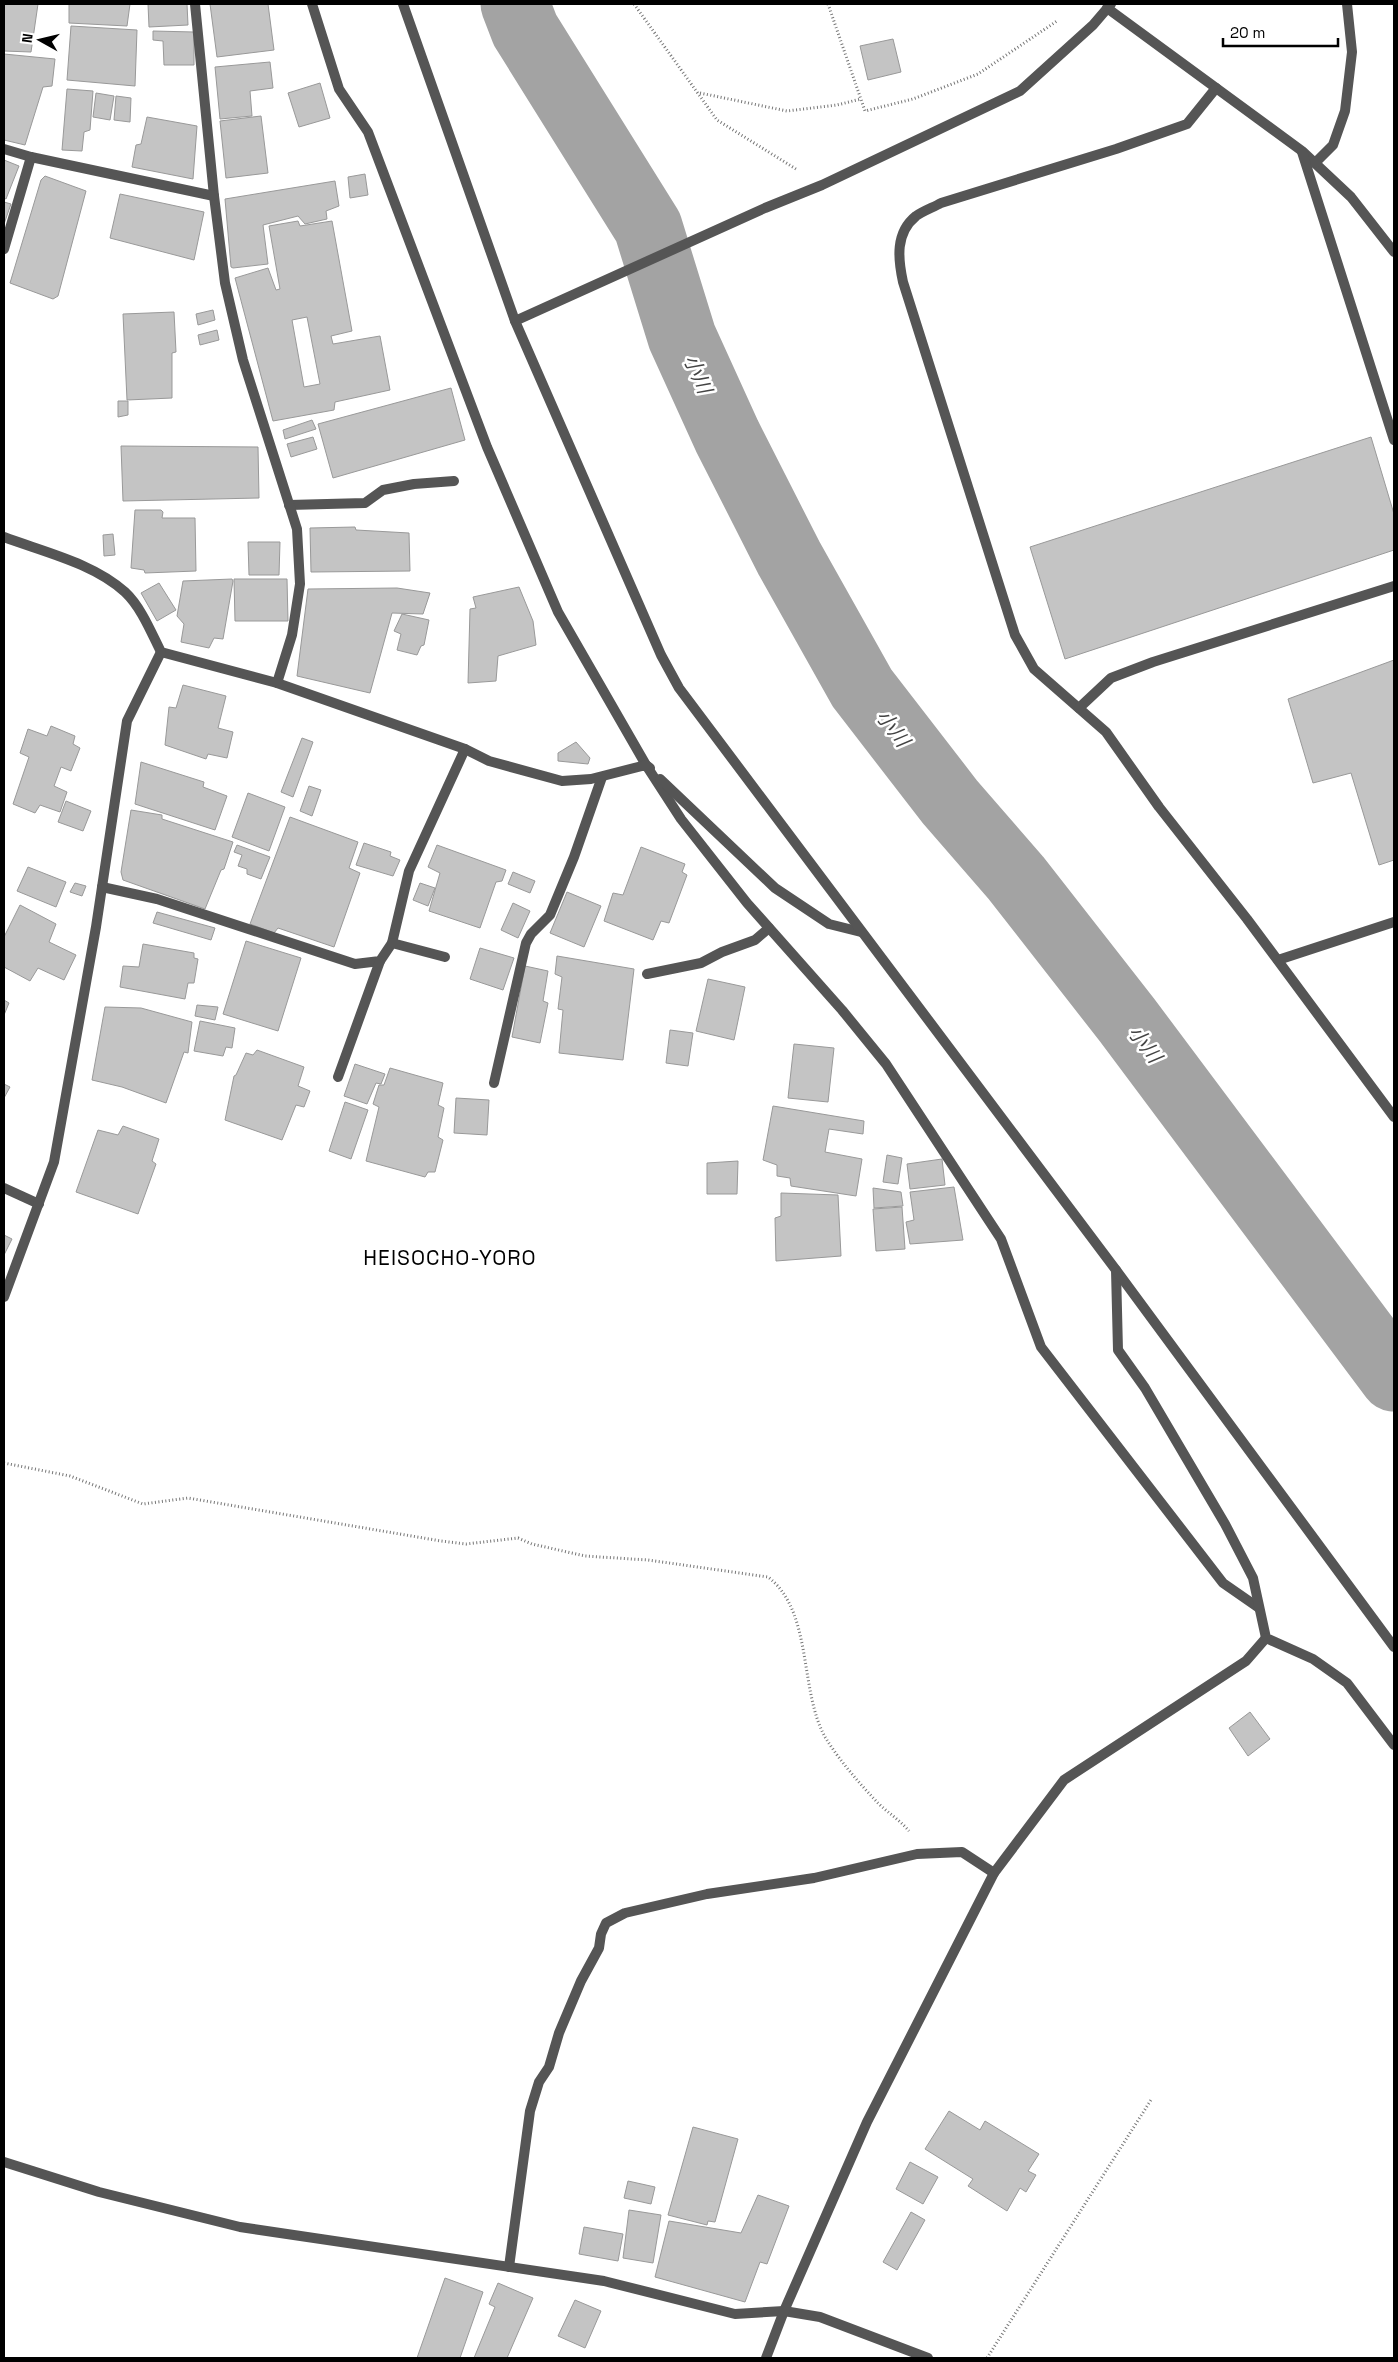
<svg xmlns="http://www.w3.org/2000/svg" width="1398" height="2362" font-family="'Space Grotesk','Noto Sans JP',sans-serif">
<style>
.lines{fill:none;stroke-linecap:round;stroke-linejoin:round}
.river{stroke:#a3a3a3;stroke-width:69}
.building{fill:#c4c4c4;stroke:#999;fill-rule:evenodd}
.path{stroke:#777;stroke-width:3;stroke-dasharray:1 2.5;stroke-linecap:butt}
.service{stroke:#555;stroke-width:10}
.minor{stroke:#555;stroke-width:10}
.tertiary{stroke:#555;stroke-width:10}
.labels{text-anchor:middle;dominant-baseline:central;stroke-width:5;stroke-linejoin:round;paint-order:stroke}
.water-label{font-size:20px;font-style:italic;fill:#444;stroke:#fff}
.quarter-label{font-size:21px;letter-spacing:1px;fill:#000;stroke:#fff}
</style>
<rect width="100%" height="100%" fill="#fff"/>
<g class="lines">
<!-- river -->
<path class="river" d="M515 4 525 30 648 227 682 337 727 436 789 558 862 688 950 802 1016 878 1127 1020 1394 1377"/>
</g>
<!-- building -->
<g class="building">
<path d="M4 4H38L31 52 4 51Z"/>
<path d="M69 4H130L127 26 69 23Z"/>
<path d="M148 4H187L188 25 149 27Z"/>
<path d="M210 4H268L274 50 217 57Z"/>
<path d="M71 26 137 30 135 86 67 80Z"/>
<path d="M153 31 194 32V65H164L163 41 153 40Z"/>
<path d="M893 39 901 72 868 80 860 46Z"/>
<path d="M4 54 55 59 52 86 43 87 25 145 4 140Z"/>
<path d="M270 62 273 88 250 91 252 116 220 119 215 67Z"/>
<path d="M320 83 330 118 299 127 288 93Z"/>
<path d="M67 89 93 91 90 130 84 132 82 151 62 150Z"/>
<path d="M96 93 114 96 110 120 93 117Z"/>
<path d="M116 96 131 98 130 122 114 120Z"/>
<path d="M261 116 268 173 226 178 220 121Z"/>
<path d="M147 117 197 126 193 179 132 167 136 145 141 144Z"/>
<path d="M4 160 19 166 6 199 4 198Z"/>
<path d="M365 174 368 195 350 198 348 177Z"/>
<path d="M45 176 86 191 58 296 53 299 10 283 41 180Z"/>
<path d="M335 181 339 206 326 211 327 219 305 224 298 216 263 225 268 264 233 268 231 267 225 199Z"/>
<path d="M120 194 204 212 194 260 110 238Z"/>
<path d="M4 202 11 204 4 224Z"/>
<path d="M298 221 300 226 332 221 352 331 331 336 333 344 380 336 390 390 335 402 334 410 273 421 235 278 268 268 276 290 280 289 269 226ZM307 317 320 384 304 387 292 320Z"/>
<path d="M213 310 215 320 198 325 196 314Z"/>
<path d="M174 312 176 352 172 353V398L127 400 123 314Z"/>
<path d="M217 330 219 340 200 345 198 335Z"/>
<path d="M451 388 465 440 333 478 318 424Z"/>
<path d="M118 401H128V415L118 417Z"/>
<path d="M312 420 316 429 285 439 283 430Z"/>
<path d="M313 437 317 449 291 457 287 444Z"/>
<path d="M1371 437 1394 514V550L1065 659 1030 547Z"/>
<path d="M121 446 258 447 259 498 123 501Z"/>
<path d="M135 510H161L163 512 162 518H195L196 571 145 573 144 570 131 568Z"/>
<path d="M355 527 356 530 409 533 410 571 311 572 310 528Z"/>
<path d="M113 534 115 555 104 556 103 535Z"/>
<path d="M248 542H280L279 575H249Z"/>
<path d="M232 579 233 581 223 639 214 638 209 648 181 642 184 624 177 616 183 581Z"/>
<path d="M234 579H287L288 621H235Z"/>
<path d="M159 583 176 610 157 621 141 593Z"/>
<path d="M519 587 533 621 536 645 498 656 496 681 468 683 470 609 476 608 473 597Z"/>
<path d="M397 588 430 593 423 614 392 613 370 693 297 676 308 589Z"/>
<path d="M402 614 429 620 424 645 421 646 417 655 397 650 401 634 394 631Z"/>
<path d="M1394 660V860L1379 865 1351 773 1313 783 1288 699Z"/>
<path d="M183 685 226 696 218 728 233 732 227 758 208 754 206 759 165 745 169 707 176 708Z"/>
<path d="M51 726 75 736 73 744 80 748 71 771 61 767 54 786 67 792 60 812 40 805 35 813 13 804 29 757 20 753 28 729 47 736Z"/>
<path d="M302 738 313 742 293 797 281 792Z"/>
<path d="M576 742 590 758 588 764 558 761V753Z"/>
<path d="M141 762 204 782 203 787 227 796 215 830 135 804Z"/>
<path d="M309 786 321 790 312 816 300 811Z"/>
<path d="M248 793 285 807 269 851 232 837Z"/>
<path d="M66 801 91 811 83 831 58 822Z"/>
<path d="M131 810 162 815V819L233 842 224 869 221 870 205 909 123 880 121 872Z"/>
<path d="M290 817 358 842 349 868 360 873 334 947 278 928 274 933 250 924Z"/>
<path d="M364 843 391 852 390 856 400 860 393 876 356 865Z"/>
<path d="M237 845 270 857 261 879 247 874V869L238 866 242 855 234 852Z"/>
<path d="M437 845 506 870 502 881 496 882 480 928 429 911 440 873 428 867Z"/>
<path d="M641 847 685 864 682 872 687 875 669 923 661 921 653 940 604 921 613 893 623 895Z"/>
<path d="M28 867 66 882 56 907 17 891Z"/>
<path d="M513 872 535 881 530 893 508 884Z"/>
<path d="M75 883 86 886 82 896 70 892Z"/>
<path d="M420 883 435 888 428 906 413 900Z"/>
<path d="M567 892 601 906 584 947 550 933Z"/>
<path d="M513 903 530 911 518 938 501 930Z"/>
<path d="M20 905 56 924 49 942 76 955 64 980 38 968 30 981 4 967V937Z"/>
<path d="M157 912 215 928 211 940 153 923Z"/>
<path d="M246 941 301 958 278 1031 223 1014Z"/>
<path d="M143 944 194 953V958L198 959 194 983H188L185 999 120 987 123 966 139 967Z"/>
<path d="M480 948 514 958 503 990 470 979Z"/>
<path d="M557 956 634 969 623 1060 559 1053 563 1010 558 1009 562 977 555 974Z"/>
<path d="M525 966 548 971 543 1001 548 1003 540 1043 512 1037Z"/>
<path d="M708 979 745 987 734 1040 696 1031Z"/>
<path d="M4 1000 9 1003 4 1015Z"/>
<path d="M197 1005 218 1007 215 1020 195 1016Z"/>
<path d="M105 1007 141 1008 192 1022 188 1053 184 1052 166 1103 122 1087 92 1080Z"/>
<path d="M200 1021 235 1028 232 1048 226 1047 223 1056 194 1051Z"/>
<path d="M670 1030 693 1033 688 1066 666 1063Z"/>
<path d="M794 1044 834 1048 828 1102 788 1098Z"/>
<path d="M257 1050 304 1067 298 1086 310 1091 304 1107 296 1105 282 1140 225 1120 234 1076 236 1075 246 1053 253 1055Z"/>
<path d="M355 1064 385 1074 381 1084 376 1083 367 1104 344 1096Z"/>
<path d="M390 1068 443 1083 438 1105 444 1108 438 1137 443 1140 435 1172H428L425 1177 366 1161 379 1107 373 1104 379 1085H384Z"/>
<path d="M4 1084 10 1087 4 1098Z"/>
<path d="M456 1098 489 1100 487 1135 454 1133Z"/>
<path d="M345 1102 368 1110 351 1159 329 1151Z"/>
<path d="M773 1106 864 1121 863 1134 829 1129 825 1152 862 1159 856 1196 791 1186 790 1178 777 1176V1165L763 1160Z"/>
<path d="M123 1126 159 1139 152 1161 156 1164 138 1214 76 1192 98 1130 118 1135Z"/>
<path d="M887 1155 902 1158 898 1184 883 1182Z"/>
<path d="M942 1159 945 1185 910 1189 907 1164Z"/>
<path d="M738 1161 737 1194H707V1163Z"/>
<path d="M954 1187 963 1240 910 1244 906 1222 914 1220 910 1192Z"/>
<path d="M873 1188 901 1192 903 1206 874 1208Z"/>
<path d="M781 1193 838 1195 841 1256 776 1261 775 1218 781 1216Z"/>
<path d="M902 1207 905 1249 876 1251 873 1209Z"/>
<path d="M4 1235 12 1239 4 1255Z"/>
<path d="M1250 1712 1270 1739 1248 1756 1229 1728Z"/>
<path d="M949 2111 980 2130 985 2121 1039 2154 1028 2171 1036 2175 1026 2192 1020 2188 1007 2211 968 2186 973 2179 925 2149Z"/>
<path d="M693 2127 738 2139 715 2222 708 2221 707 2225 668 2215Z"/>
<path d="M910 2162 938 2177 923 2204 896 2189Z"/>
<path d="M628 2181 655 2187 651 2204 624 2198Z"/>
<path d="M758 2195 789 2206 767 2264 760 2262 745 2302 655 2277 669 2221 741 2233Z"/>
<path d="M629 2210 661 2215 653 2263 623 2258Z"/>
<path d="M911 2212 925 2220 897 2270 883 2262Z"/>
<path d="M584 2227 623 2234 618 2261 579 2254Z"/>
<path d="M445 2278 483 2292 460 2358H417Z"/>
<path d="M498 2283 533 2298 507 2358H474L495 2307 489 2304Z"/>
<path d="M575 2300 601 2311 585 2348 558 2336Z"/>
</g>
<g class="lines">
<!-- path -->
<g class="path">
<path d="M634 4 717 120 796 169"/>
<path d="M828 4 865 111 913 99 978 74 1057 21"/>
<path d="M700 93 787 111 837 105 861 99"/>
<path d="M4 1463 70 1476 143 1504 188 1498 441 1541 466 1544 518 1538 532 1544 585 1556 648 1560 768 1577C813 1611 799 1690 825 1737 839 1760 859 1783 878 1803 888 1813 900 1820 909 1831"/>
<path d="M987 2358 1151 2100"/>
</g>
<!-- service -->
<g class="service">
<path d="M1107 8 1302 151 1351 197 1394 252"/>
<path d="M1216 88 1187 124 1116 149 941 203C934 207 923 211 916 216 895 233 898 259 903 282L1015 635 1034 669 1106 732 1159 807 1247 919 1394 1117"/>
<path d="M1302 152 1394 440"/>
<path d="M1315 163 1333 145 1345 111 1352 52 1347 4"/>
<path d="M289 505 365 503 383 490 414 484 454 481"/>
<path d="M1079 708 1111 678 1153 662 1394 586"/>
<path d="M102 887 157 899 355 964 380 961 392 943 409 871 465 749"/>
<path d="M392 943 445 957"/>
<path d="M1278 960 1394 922"/>
<path d="M647 974 701 963 722 952 755 940 769 928"/>
<path d="M338 1077 380 961"/>
<path d="M494 1083 526 943 531 934 550 915 574 857 602 777"/>
<path d="M509 2267 530 2111 539 2082 549 2067 559 2033 581 1981 599 1948 601 1934 606 1923 625 1913 707 1894 814 1878 917 1854 962 1852 994 1873"/>
</g>
<!-- minor -->
<g class="minor">
<path d="M195 4 214 196 225 283 243 360 297 529 300 584 292 635 277 683"/>
<path d="M312 4 339 89 368 132 487 447 558 612 646 765 681 819 747 903 842 1010 886 1064 1001 1239 1041 1347 1223 1583 1259 1608"/>
<path d="M4 149 31 157 214 196"/>
<path d="M4 249 31 157"/>
<path d="M515 321 765 208 822 185 1020 91 1093 25 1111 4"/>
<path d="M4 537C44 552 93 563 125 592 141 607 151 632 161 652L277 683 465 749 489 761 562 781 591 779 646 765 650 768"/>
<path d="M660 779 775 888 829 924 861 932"/>
<path d="M4 1188 39 1204"/>
<path d="M1116 1270 1118 1350 1145 1388 1225 1524 1253 1578 1266 1638 1313 1659 1347 1683 1394 1745"/>
<path d="M4 1297 54 1162 96 927 127 721 161 652"/>
<path d="M4 2162 99 2192 240 2227 604 2281 735 2314 784 2311 820 2317 928 2358"/>
</g>
<!-- tertiary -->
<g class="tertiary">
<path d="M403 4 515 321 661 655 679 688 1116 1270 1394 1647"/>
<path d="M766 2358 784 2311 867 2122 994 1873 1064 1780 1246 1661 1266 1638"/>
</g>
</g>
<g class="labels">
<!-- water labels -->
<g class="water-label">
<text transform="translate(698 374) rotate(66)">小川</text>
<text transform="translate(893 728) rotate(53)">小川</text>
<text transform="translate(1145 1044) rotate(53)">小川</text>
</g>
<!-- quarter labels -->
<g class="quarter-label">
<text x="450" y="1257">HEISOCHO-YORO</text>
</g>
</g>
<!-- border -->
<rect width="1398" height="2362" fill="none" stroke="#000000" stroke-width="10"/>
<!-- north arrow -->
<g transform="translate(40 40) rotate(278)" stroke="#ffffff" stroke-width="4" paint-order="stroke">
<path d="M0-4L9 19L0 12L-9 19Z" fill="#000000"/>
<text y="-8" font-size="14" font-weight="bold" text-anchor="middle" fill="#000000">N</text>
</g>
<!-- scale -->
<path d="M1223 38v8h115v-8" fill="none" stroke="#000000" stroke-width="2.5"/>
<text x="1230" y="38" font-size="15" fill="#000000" stroke="#ffffff" stroke-width="4" paint-order="stroke">20 m</text>
</svg>
